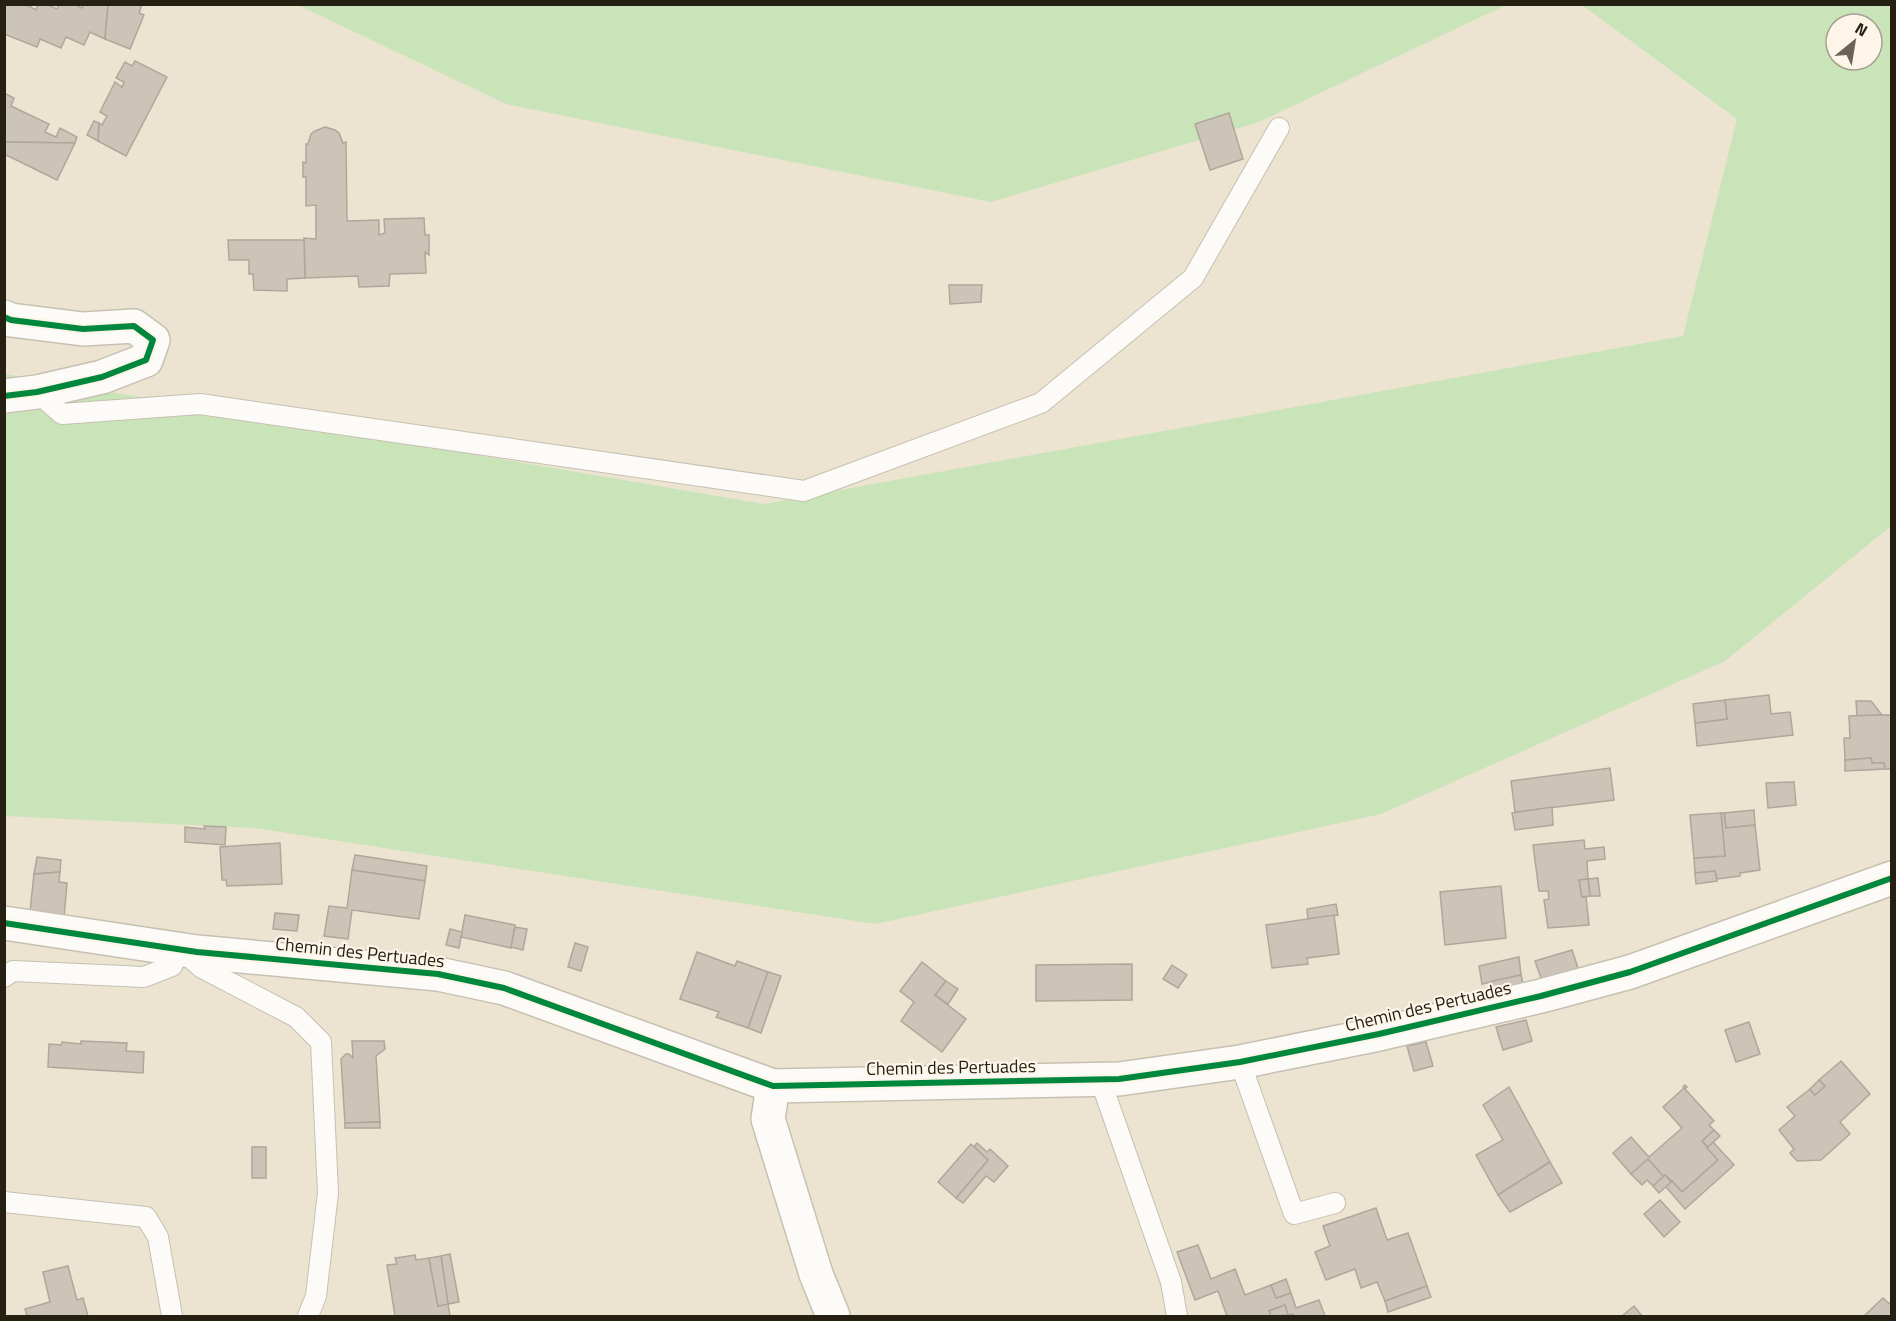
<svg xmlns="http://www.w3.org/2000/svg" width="1896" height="1321" font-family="'Titillium Web',sans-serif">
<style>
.green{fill:#cae4b9;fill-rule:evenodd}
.building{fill:#ccc4b7;stroke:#afa79a;stroke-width:1.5}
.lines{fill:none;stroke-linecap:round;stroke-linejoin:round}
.service-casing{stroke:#c7c0b2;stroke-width:22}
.minor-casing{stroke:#c7c0b2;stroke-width:36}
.service{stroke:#fcfbf8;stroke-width:20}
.minor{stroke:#fcfbf8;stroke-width:33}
.cycleway-casing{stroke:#fcf5e8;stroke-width:10}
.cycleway{stroke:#00873e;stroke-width:6}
.labels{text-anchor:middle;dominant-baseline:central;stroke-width:4.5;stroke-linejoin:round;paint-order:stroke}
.street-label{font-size:18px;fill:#262013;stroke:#fcf5e8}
</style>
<rect width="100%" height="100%" fill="#ece3d1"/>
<!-- green -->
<g class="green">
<path d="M298 5H1506L1259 122 991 202 506 104Z"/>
<path d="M1582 5H1891V526L1725 661 1381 814 875 924 255 828 5 816V374L764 504 1683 336 1737 119ZM1836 24H1872V60H1836Z"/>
</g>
<!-- building -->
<g class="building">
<path d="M6 4H25L36 10 38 4H46L57 9 59 4H74L82 8 84 4H108L105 39 90 32 84 45 66 37 61 48 40 39 37 47 4 34V9Z"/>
<path d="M108 4H142L139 13 144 15 130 49 105 39Z"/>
<path d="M135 61 167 77 126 156 98 141 99 123 102 125 107 116 100 112 115 82 122 87 124 82 116 78 125 62 132 66Z"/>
<path d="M4 93 14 98 11 106 49 124 45 132 56 137 60 128 77 137 75 143 4 142Z"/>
<path d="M1229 113 1243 159 1210 170 1195 124Z"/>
<path d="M94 121 99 123 98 141 87 135Z"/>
<path d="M325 127 335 130 339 133 343 143 346 142 347 221 379 220V235L385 233 384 219 424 218 425 235H429V255L425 252 426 273 390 274 389 286 359 287 358 276 305 278 304 238 316 239V205L306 206V177H303V162L306 163V144H308L311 134 315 131Z"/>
<path d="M4 142 75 143 57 180 4 154Z"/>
<path d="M228 240H304L305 278 287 279V291L254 290 253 274H249V260H229Z"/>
<path d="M949 285H982L981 302 950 304Z"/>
<path d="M1769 695 1771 714 1790 712 1793 735 1697 746 1695 723 1727 719 1725 700Z"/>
<path d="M1725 700 1727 719 1695 723 1693 704Z"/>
<path d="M1856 701H1871L1882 715 1857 716Z"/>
<path d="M1882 715H1892V769H1885L1884 763H1872L1871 758 1845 760 1844 738H1850L1849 716Z"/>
<path d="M1871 758 1872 763H1884L1885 769 1845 771V760Z"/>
<path d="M1610 768 1614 800 1515 812 1511 781Z"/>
<path d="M1794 782 1796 805 1768 808 1766 783Z"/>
<path d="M1552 807 1553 825 1515 830 1512 813Z"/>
<path d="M1754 810 1755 825 1726 828 1724 813Z"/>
<path d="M1721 813H1724L1726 828 1755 825 1760 870 1740 873V876L1717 879 1715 871 1695 873 1694 858 1725 856Z"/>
<path d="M1721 813 1725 856 1694 858 1690 815Z"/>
<path d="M204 826 226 827 225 845 185 842V827L205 829Z"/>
<path d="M1584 840 1585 849 1604 847 1605 859 1587 861 1588 879 1579 880 1582 897H1586L1589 925 1548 928 1544 900 1549 899 1548 891H1539L1533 845Z"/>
<path d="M280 843 282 884 227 886 226 880H222L220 847Z"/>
<path d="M355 855 427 866 425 881 352 870Z"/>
<path d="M37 857 61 860 60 872 34 874Z"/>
<path d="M352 870 425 881 419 919 352 910 348 939 324 936 329 906 347 908Z"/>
<path d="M1715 871 1717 881 1696 884 1695 873Z"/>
<path d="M60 872 59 882 67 883 64 918 30 912 34 874Z"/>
<path d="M1598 878 1600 896H1590L1588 879Z"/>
<path d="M1588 879 1590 896 1582 897 1579 880Z"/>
<path d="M1501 886 1506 938 1445 945 1440 892Z"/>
<path d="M1336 904 1338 915 1308 919 1307 909Z"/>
<path d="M275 913 299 915 297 931 273 929Z"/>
<path d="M465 915 515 925 511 948 461 937Z"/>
<path d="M1334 915 1339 954 1307 958 1308 964 1272 968 1266 925Z"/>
<path d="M515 927 527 929 523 950 511 947Z"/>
<path d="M450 929 462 932 459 948 446 945Z"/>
<path d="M575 943 588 947 581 971 568 967Z"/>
<path d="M1572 950 1579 971 1542 981 1535 961Z"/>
<path d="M697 952 735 966 737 961 768 972 748 1028 716 1017 719 1012 680 999Z"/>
<path d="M1519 957 1521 975 1482 984 1479 966Z"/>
<path d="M922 962 946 981 935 995 966 1019 942 1052 901 1021 914 1002 900 991Z"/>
<path d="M1132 964V1000L1036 1001V965Z"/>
<path d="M1172 965 1187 975 1178 988 1163 979Z"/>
<path d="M768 972 781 976 761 1033 748 1028Z"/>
<path d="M1521 975 1525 992 1496 999 1492 981Z"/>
<path d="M946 981 958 989 948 1004 935 995Z"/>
<path d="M1526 1020 1532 1041 1503 1050 1496 1027Z"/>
<path d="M1749 1022 1760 1054 1736 1062 1725 1030Z"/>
<path d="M81 1041 127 1043 126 1051 144 1052 143 1073 48 1067 49 1044 61 1045 62 1042 81 1044Z"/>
<path d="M352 1041H384L385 1049 376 1056 380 1122 345 1123 341 1059 346 1054H349L353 1058Z"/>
<path d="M1426 1042 1433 1066 1414 1071 1407 1046Z"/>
<path d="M1841 1061 1870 1094 1840 1122 1850 1134 1821 1160 1797 1161 1790 1153 1794 1149 1779 1130 1795 1116 1787 1107 1810 1089 1815 1095 1825 1086 1819 1080Z"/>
<path d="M1819 1080 1825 1086 1815 1095 1810 1089Z"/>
<path d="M1685 1085 1687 1087 1685 1089 1714 1121 1709 1125 1714 1130 1702 1141 1718 1160 1682 1192 1672 1181 1665 1175 1664 1177 1648 1159 1631 1174 1613 1153 1631 1137 1649 1157 1682 1128 1663 1107 1684 1088 1683 1087Z"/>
<path d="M1509 1087 1550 1162 1498 1195 1476 1155 1503 1140 1483 1105Z"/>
<path d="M380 1122V1128H345V1123Z"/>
<path d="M1714 1130 1720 1136 1708 1147 1702 1141Z"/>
<path d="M1713 1142 1734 1165 1685 1209 1665 1186 1672 1181 1682 1192 1718 1160 1707 1148Z"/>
<path d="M977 1143 987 1152 990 1149 1008 1166 994 1182 986 1176 963 1203 956 1198 988 1160 974 1147Z"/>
<path d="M971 1144 988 1160 956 1198 938 1182Z"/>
<rect x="252" y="1147" width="14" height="31"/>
<path d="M1648 1159 1664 1177 1653 1186 1647 1180 1642 1185 1631 1174Z"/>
<path d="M1550 1162 1562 1183 1510 1212 1498 1195Z"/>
<path d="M1665 1175 1671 1182 1659 1193 1653 1186Z"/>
<path d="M1660 1200 1680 1222 1664 1237 1644 1214Z"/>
<path d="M1376 1208 1387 1240 1408 1233 1427 1286 1385 1301 1377 1282 1361 1288 1355 1269 1326 1280 1315 1252 1330 1246 1323 1226Z"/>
<path d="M1198 1245 1211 1279 1235 1269 1245 1295 1271 1285 1276 1298 1291 1293 1296 1308 1319 1300 1325 1316H1294L1293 1314 1288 1315 1285 1305 1269 1311 1271 1316H1227L1218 1291 1195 1300 1177 1252Z"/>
<path d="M450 1254 459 1302 448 1304 441 1256Z"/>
<path d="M415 1255 416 1260 429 1258 438 1306 448 1304 450 1316H395L387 1265 397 1264 395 1258Z"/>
<path d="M441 1256 448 1304 438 1306 429 1258Z"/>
<path d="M68 1266 77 1300 83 1298 88 1316H27L25 1309 50 1302 43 1272Z"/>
<path d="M1286 1279 1291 1293 1276 1298 1271 1285Z"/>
<path d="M1427 1286 1431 1297 1388 1312 1385 1301Z"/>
<path d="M1883 1298 1892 1306V1316H1864Z"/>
<path d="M1285 1305 1288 1315 1271 1316 1269 1311Z"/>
<path d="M1634 1306 1642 1316H1622Z"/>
</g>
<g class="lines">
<!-- service casing -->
<g class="service-casing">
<g id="service">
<path d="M37 392 62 414 200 404 804 491 1041 403 1193 278 1279 128"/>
<path d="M4 977 13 971 144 977 172 966 180 949 202 968 296 1017 321 1042 328 1193 316 1296 308 1316"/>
<path d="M1240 1062 1294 1214 1335 1203"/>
<path d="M1100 1079 1171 1282 1177 1316"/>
<path d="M4 1202 146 1217 158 1237 172 1316"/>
</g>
</g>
<!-- minor casing -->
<g class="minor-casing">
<g id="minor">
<path d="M4 317 11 320 83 329 134 326 153 340 146 360 102 377 37 392 4 396"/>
<path d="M4 923 197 952 438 974 504 988 773 1086 1119 1079 1240 1062 1379 1034 1541 996 1630 972 1892 878"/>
<path d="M773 1086 768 1119 816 1274 833 1316"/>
</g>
</g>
<!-- service -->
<use href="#service" class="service"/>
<!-- minor -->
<use href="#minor" class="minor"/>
<!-- cycleway casing -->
<g class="cycleway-casing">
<g id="cycleway">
<path d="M4 317 11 320 83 329 134 326 153 340 146 360 102 377 37 392 4 396"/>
<path d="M4 923 197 952 438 974 504 988 773 1086 1119 1079 1240 1062 1379 1034 1541 996 1630 972 1892 878"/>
</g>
</g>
<!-- cycleway -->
<use href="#cycleway" class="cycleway"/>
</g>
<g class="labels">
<!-- street labels -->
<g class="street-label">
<text transform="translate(360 952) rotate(6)">Chemin des Pertuades</text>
<text transform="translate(1428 1006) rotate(-13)">Chemin des Pertuades</text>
<text transform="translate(951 1067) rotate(-1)">Chemin des Pertuades</text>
</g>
</g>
<!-- border -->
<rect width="1896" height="1321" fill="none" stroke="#262013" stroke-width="12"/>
<!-- north arrow -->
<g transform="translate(1854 42) rotate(30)"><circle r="28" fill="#fcf5e8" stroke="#a6a093" stroke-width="1.5"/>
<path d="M0-4.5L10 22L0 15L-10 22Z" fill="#6b6456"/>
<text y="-9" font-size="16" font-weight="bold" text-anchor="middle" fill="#262013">N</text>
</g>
</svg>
